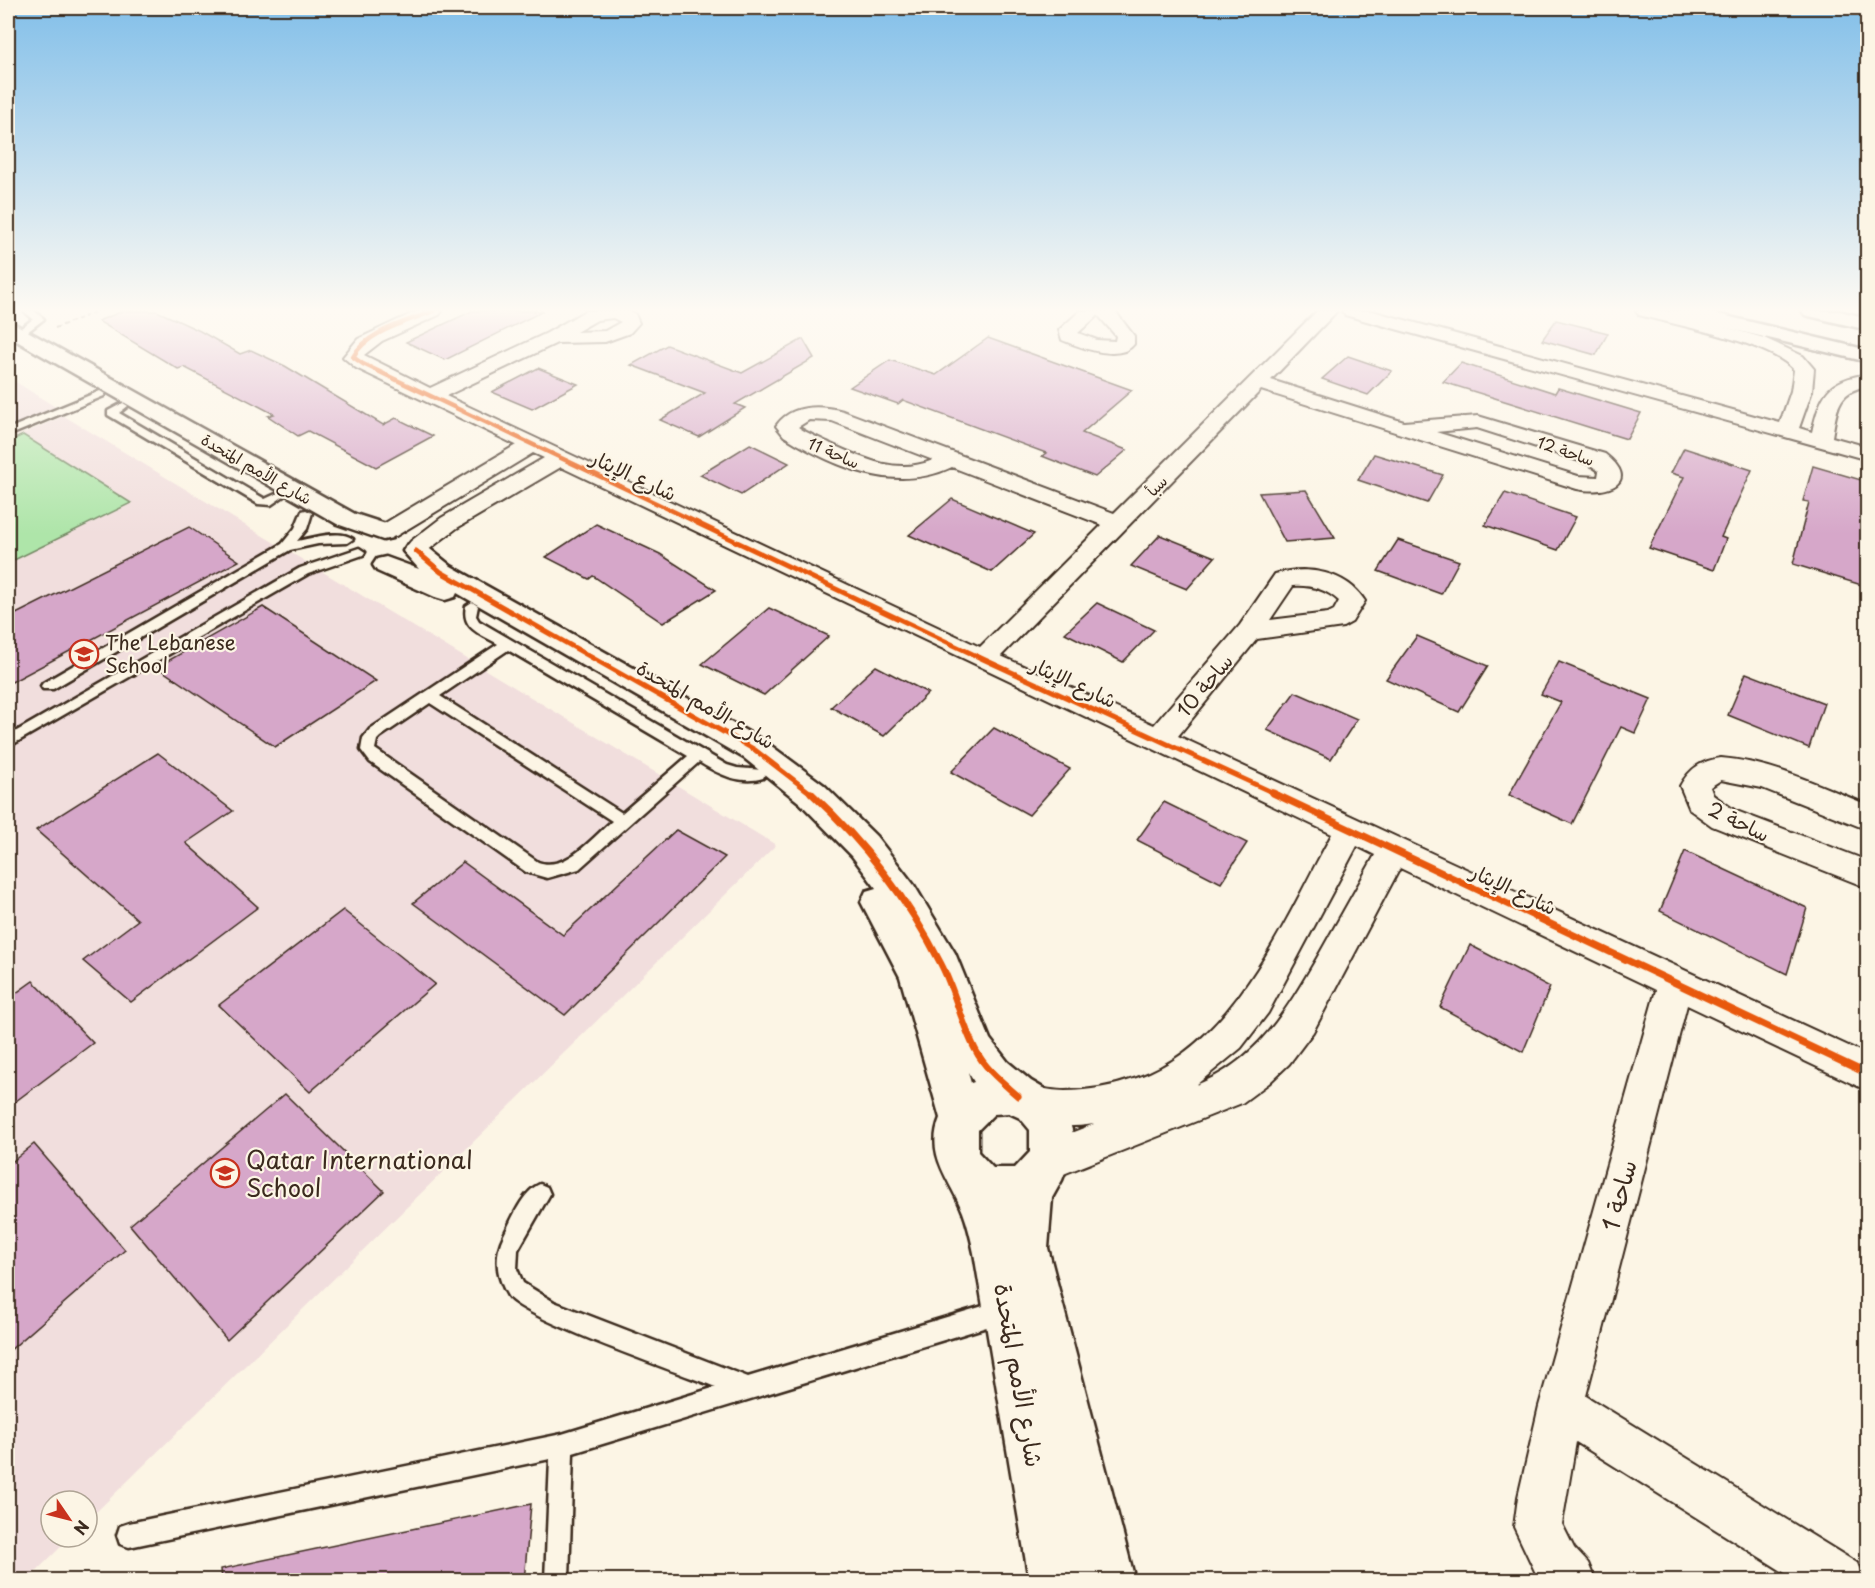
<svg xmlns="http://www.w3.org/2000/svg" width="1875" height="1588" font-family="'Playpen Sans','Playpen Sans Arabic',sans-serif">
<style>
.built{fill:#f1dedd}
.green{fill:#aee5a9;stroke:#748864;stroke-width:1.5}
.building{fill:#d6a7c9;stroke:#3b2a1e;stroke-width:1.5}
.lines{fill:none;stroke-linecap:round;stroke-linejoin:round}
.lane-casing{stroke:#3b2a1e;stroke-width:5}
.street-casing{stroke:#3b2a1e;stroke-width:4}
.secondary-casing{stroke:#3b2a1e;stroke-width:5}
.highway-casing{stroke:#3b2a1e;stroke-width:5}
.path{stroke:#3b2a1e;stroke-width:2;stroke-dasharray:4.5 3;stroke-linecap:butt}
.lane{fill:#fcf5e5;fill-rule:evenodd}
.street{fill:#fcf5e5;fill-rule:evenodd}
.secondary{fill:#fcf5e5;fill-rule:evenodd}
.highway{fill:#fcf5e5;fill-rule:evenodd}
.cycleway-far2-casing{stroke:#fcf5e5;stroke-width:7}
.cycleway-far1-casing{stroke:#fcf5e5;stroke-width:8}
.cycleway-casing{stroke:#fcf5e5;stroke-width:10}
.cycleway-far2{stroke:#e8590c;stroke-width:4.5}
.cycleway-far1{stroke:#e8590c;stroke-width:5}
.cycleway{stroke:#e8590c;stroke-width:7}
.labels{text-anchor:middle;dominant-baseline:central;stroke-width:4.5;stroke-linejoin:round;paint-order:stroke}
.far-street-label{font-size:16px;fill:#3b2a1e;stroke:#fcf5e5}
.street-label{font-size:20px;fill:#3b2a1e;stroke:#fcf5e5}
.poi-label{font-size:20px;fill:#3b2a1e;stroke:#fcf5e5;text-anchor:start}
.near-poi-label{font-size:24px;fill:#3b2a1e;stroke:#fcf5e5;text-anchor:start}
.near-street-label{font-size:24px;fill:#3b2a1e;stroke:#fcf5e5}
</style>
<rect width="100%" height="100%" fill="#fcf5e5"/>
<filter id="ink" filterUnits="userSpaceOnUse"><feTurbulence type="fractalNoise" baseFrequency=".0167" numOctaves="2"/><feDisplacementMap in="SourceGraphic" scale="12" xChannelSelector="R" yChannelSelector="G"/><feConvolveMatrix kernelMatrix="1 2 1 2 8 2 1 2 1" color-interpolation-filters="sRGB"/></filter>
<g filter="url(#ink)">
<!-- built -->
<g class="built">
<path d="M8 377 57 408 8 428Z"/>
<path d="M64 416 776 845 87 1521V1501H51V1537H71L27 1580H8V440Z"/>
</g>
<!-- green -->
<path class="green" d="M23 435 131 503 8 563V442Z"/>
<!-- building -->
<g class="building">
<path d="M123 311H157L200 331 240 354 251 350 285 366 383 425 396 418 433 436 376 467 308 431 298 436 268 416 274 414 184 367 178 369 98 321Z"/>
<path d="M472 311H543L445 360 406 342Z"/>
<path d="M1556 320 1608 333 1596 355 1542 340Z"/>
<path d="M988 338 1132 390 1082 433 1127 450 1095 477 1042 456 1046 453 903 400 898 404 850 387 890 360 936 375Z"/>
<path d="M803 339 814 358 735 404 745 408 699 437 660 420 705 393 631 365 667 345 742 373Z"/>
<path d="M1348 356 1392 371 1368 395 1322 379Z"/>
<path d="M1461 363 1555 393 1558 388 1641 413 1627 439 1443 382Z"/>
<path d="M538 368 578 384 532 409 492 392Z"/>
<path d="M750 444 789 463 741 495 700 475Z"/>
<path d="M1684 448 1752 470 1721 537 1726 539 1714 570 1649 548 1684 477 1671 473Z"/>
<path d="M1374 454 1443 475 1427 503 1358 480Z"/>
<path d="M1813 466 1868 482V587L1793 564 1809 502 1803 501Z"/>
<path d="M1306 490 1335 538 1285 542 1259 493Z"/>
<path d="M1505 493 1576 517 1558 550 1485 525Z"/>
<path d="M952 499 1034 534 992 572 909 535Z"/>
<path d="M596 524 660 554 716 590 663 623 593 576 589 579 546 557Z"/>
<path d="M189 527 239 561 8 684V618Z"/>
<path d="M1160 535 1215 557 1187 589 1131 566Z"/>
<path d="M1398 540 1459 561 1441 594 1378 571Z"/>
<path d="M1097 603 1154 630 1123 662 1065 633Z"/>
<path d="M263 607 376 681 275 747 157 667Z"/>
<path d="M769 608 829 636 764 695 702 664Z"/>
<path d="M1417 636 1488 666 1459 712 1386 679Z"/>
<path d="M1559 662 1651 699 1635 733 1621 727 1572 824 1509 795 1561 702 1541 694Z"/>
<path d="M876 666 928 693 884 736 831 707Z"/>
<path d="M1746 673 1824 703 1809 748 1728 715Z"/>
<path d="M1295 692 1357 719 1331 759 1267 730Z"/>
<path d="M994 728 1070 769 1029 815 951 772Z"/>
<path d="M158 753 233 811 186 843 258 907 131 1002 83 961 138 920 36 830Z"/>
<path d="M1164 802 1247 843 1221 883 1137 840Z"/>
<path d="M676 830 725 857 565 1015 413 903 463 862 563 935Z"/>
<path d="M1685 851 1807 908 1787 974 1660 911Z"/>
<path d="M343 910 435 984 310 1092 219 1005Z"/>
<path d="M1470 945 1550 987 1523 1052 1440 1007Z"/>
<path d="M33 981 93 1043 8 1107V999Z"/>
<path d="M285 1094 384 1191 227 1340 130 1225Z"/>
<path d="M34 1144 125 1250 8 1352V1165Z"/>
<path d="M531 1504 524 1581H222L221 1569Z"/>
</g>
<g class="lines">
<!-- lane casing -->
<g class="lane-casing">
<g id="lane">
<path d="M24 311H34L44 319 22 336H16V332L33 319Z"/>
<path d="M100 391 105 394 104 396 8 436V429Z"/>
<path d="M123 403 128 406 119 413 265 499 278 493 284 496 271 505 258 504 108 415V411Z"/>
<path d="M306 510 312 513 307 529 297 541C312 538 341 529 353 539L347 543 318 544 290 550 53 689H43L41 686 43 683 282 544 295 528 302 511Z"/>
<path d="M359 548 365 552 363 555 308 574 8 747V736L300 568Z"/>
<path d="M472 602 478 606 476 616 479 621 727 765 737 768 763 770 765 774 763 778C740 785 718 774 699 762L579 869 547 878 526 872 370 762 361 750 363 738 370 729 498 644C481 634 461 629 466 606ZM508 650 688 756 622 813 440 696ZM430 703 612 821C592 838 566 872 538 862L375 749 377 740 380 737Z"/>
<path d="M540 1184 547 1187 550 1194 518 1250 517 1269 523 1283 554 1302 748 1377 1003 1300 1011 1303 1014 1311 1011 1319 1003 1322 573 1453 569 1580H545L550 1459 129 1547 120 1544 117 1535 120 1526 129 1523 562 1434 716 1387C682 1374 522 1318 508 1296 496 1276 494 1255 504 1235 512 1219 523 1191 540 1184Z"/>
</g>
</g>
<!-- street casing -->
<g class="street-casing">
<g id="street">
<path d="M417 311H442L439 315 382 341 364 355 430 388 547 333 585 311H629L635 314 639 323 630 333 605 342 557 343 446 396 980 647 1102 525 952 467C895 494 834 467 784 436L776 426C791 404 820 405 843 411L1114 513 1317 311H1337L1271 380 1404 422 1478 416 1605 454C1642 483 1607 495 1577 489L1261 390 1001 656 1154 725 1240 625 1275 574C1307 565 1346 571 1365 601L1352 622 1343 627 1257 639 1178 736 1868 1055V1091L1687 1005 1586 1396 1857 1563 1864 1580H1796L1576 1442 1562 1524 1574 1548 1588 1563 1595 1580H1539L1514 1527 1518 1497 1539 1406 1656 990 1400 868 1313 1032 1289 1064 1269 1083 1242 1103 1051 1179 1037 1174 1032 1160 1037 1146 1094 1124C1068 1128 1045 1127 1021 1118L1015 1105 1021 1092C1039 1085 1047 1091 1065 1091 1089 1091 1114 1086 1137 1078 1235 1044 1285 919 1332 834L561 467 457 528 427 551 419 553 411 551 407 546 411 541 441 518 544 458 533 453 396 536 388 538 380 536 376 531 380 526 516 445 356 368 343 357 358 339ZM613 318 621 322 605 331 576 332 597 320ZM809 420 832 421 933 460C897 475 864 459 831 444 820 438 808 434 798 427ZM1477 428 1589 464 1599 471 1598 477 1578 476 1436 432ZM1293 586C1310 585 1326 589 1339 601L1334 610 1328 613 1270 620ZM1357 846 1375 855C1357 887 1339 919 1321 951 1289 1006 1259 1061 1196 1085L1241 1048 1268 1013Z"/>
<path d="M1080 311H1115L1134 336V344C1120 363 1079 347 1062 340L1059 330ZM1098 315 1116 336 1115 341 1097 340 1078 333Z"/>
<path d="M1342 311H1372L1780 423 1791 391 1794 370C1771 342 1675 325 1639 315L1636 311H1667L1764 338 1803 356 1814 369 1812 391 1799 428 1812 432C1821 394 1827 380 1868 374V386C1836 391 1837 411 1832 437L1868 447V460L1345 315Z"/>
<path d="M1721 758C1772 762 1821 786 1868 805V830L1762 788 1721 780 1710 787 1713 795 1734 810 1868 861V888L1712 826 1690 810 1680 786C1690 768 1701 761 1721 758Z"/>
</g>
</g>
<!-- secondary casing -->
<g class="secondary-casing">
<g id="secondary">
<path d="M8 322 15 324 355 514 392 526 396 532 392 538 383 540 337 524 8 336Z"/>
<path d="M416 543 425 545 451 566 766 742 824 785 876 836 914 885 955 953 990 1039 1008 1062 1031 1081 1053 1094 1062 1105 1070 1123 1074 1137 1073 1151 1062 1180 1052 1198 1048 1248 1135 1580H1029L974 1253C971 1239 968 1225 963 1212 950 1179 925 1155 940 1118L900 977 861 902 866 891 876 888 852 856 800 803 744 758 457 593 455 597 445 600 435 597 377 571 373 565 377 559 386 557 419 569 403 551 407 545ZM968 1072 974 1082 971 1083ZM1009 1113 1020 1118 1030 1130V1152L1015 1168H993L978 1152V1130L994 1114Z"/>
</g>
</g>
<!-- highway casing -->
<g class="highway-casing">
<g id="highway">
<path d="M1669 311H1705L1868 350V362L1672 315Z"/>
<path d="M1802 311H1839L1868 318V330L1805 315Z"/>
</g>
</g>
<!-- path -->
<path class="path" d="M55 328 98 311"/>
<!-- lane -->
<use href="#lane" class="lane"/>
<!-- street -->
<use href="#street" class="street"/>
<!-- secondary -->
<use href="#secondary" class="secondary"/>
<!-- highway -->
<use href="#highway" class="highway"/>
<!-- cycleway-far2 casing -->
<g class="cycleway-far2-casing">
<path id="cycleway-far2" d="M433 311C407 322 367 331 353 357L363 364 698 523"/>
</g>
<!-- cycleway-far1 casing -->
<g class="cycleway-far1-casing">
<g id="cycleway-far1">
<path d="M695 522 983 659 1276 794"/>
<path d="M416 551 441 572 755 750 812 794"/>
</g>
</g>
<!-- cycleway casing -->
<g class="cycleway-casing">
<g id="cycleway">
<path d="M811 793C864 842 908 899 941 964 955 991 961 1022 975 1049 985 1069 1002 1082 1018 1096"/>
<path d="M1273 793 1868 1074"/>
</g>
</g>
<!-- cycleway-far2 -->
<use href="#cycleway-far2" class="cycleway-far2"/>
<!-- cycleway-far1 -->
<use href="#cycleway-far1" class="cycleway-far1"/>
<!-- cycleway -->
<use href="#cycleway" class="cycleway"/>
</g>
</g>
<!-- sky -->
<linearGradient id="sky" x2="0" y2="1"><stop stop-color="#82bfe9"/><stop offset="0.58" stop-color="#fefaf3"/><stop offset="1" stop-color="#fefaf3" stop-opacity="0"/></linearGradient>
<rect width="1875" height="534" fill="url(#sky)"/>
<!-- icons -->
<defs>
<g id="school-ring" transform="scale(1.5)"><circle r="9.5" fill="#fcf5e5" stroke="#c8321e" stroke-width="1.5"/><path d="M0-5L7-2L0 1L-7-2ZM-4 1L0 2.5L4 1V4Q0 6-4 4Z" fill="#c8321e"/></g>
</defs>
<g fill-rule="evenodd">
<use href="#school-ring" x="84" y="654"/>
<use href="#school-ring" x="225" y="1173"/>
</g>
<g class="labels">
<!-- far-street labels -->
<g class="far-street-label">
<text transform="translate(1566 450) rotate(19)">ساحة 12</text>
<text transform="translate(834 452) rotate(23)">ساحة 11</text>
<text transform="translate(257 468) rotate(30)">شارع الأمم المتحدة</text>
<text transform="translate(1156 485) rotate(-45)">سبأ</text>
</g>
<!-- street labels -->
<g class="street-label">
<text transform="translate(634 475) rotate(25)">شارع الإيثار</text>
<text transform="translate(1074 682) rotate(25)">شارع الإيثار</text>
<text transform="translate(1204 685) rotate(-50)">ساحة 10</text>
<text transform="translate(706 704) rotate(30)">شارع الأمم المتحدة</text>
<text transform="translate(1739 821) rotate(26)">ساحة 2</text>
<text transform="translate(1514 889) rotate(25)">شارع الإيثار</text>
</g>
<!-- poi labels -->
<g class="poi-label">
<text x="105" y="642">The Lebanese<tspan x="105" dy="23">School</tspan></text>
</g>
<!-- near-poi labels -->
<g class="near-poi-label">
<text x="246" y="1159">Qatar International<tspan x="246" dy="28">School</tspan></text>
</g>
<!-- near-street labels -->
<g class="near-street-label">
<text transform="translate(1618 1195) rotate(-75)">ساحة 1</text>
<text transform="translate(1020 1375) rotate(80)">شارع الأمم المتحدة</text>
</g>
</g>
<!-- margin -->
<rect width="1875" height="1588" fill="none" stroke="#fcf5e5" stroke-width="30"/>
<rect x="15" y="15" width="1845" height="1558" fill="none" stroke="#3b2a1e" stroke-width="2" filter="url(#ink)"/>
<!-- north arrow -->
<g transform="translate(69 1519) rotate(125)"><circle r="28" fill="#fcf5e5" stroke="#afa495" stroke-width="1.5"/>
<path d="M0-4.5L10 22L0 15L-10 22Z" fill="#c8321e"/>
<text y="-9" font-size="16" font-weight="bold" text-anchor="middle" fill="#3b2a1e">N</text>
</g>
</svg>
